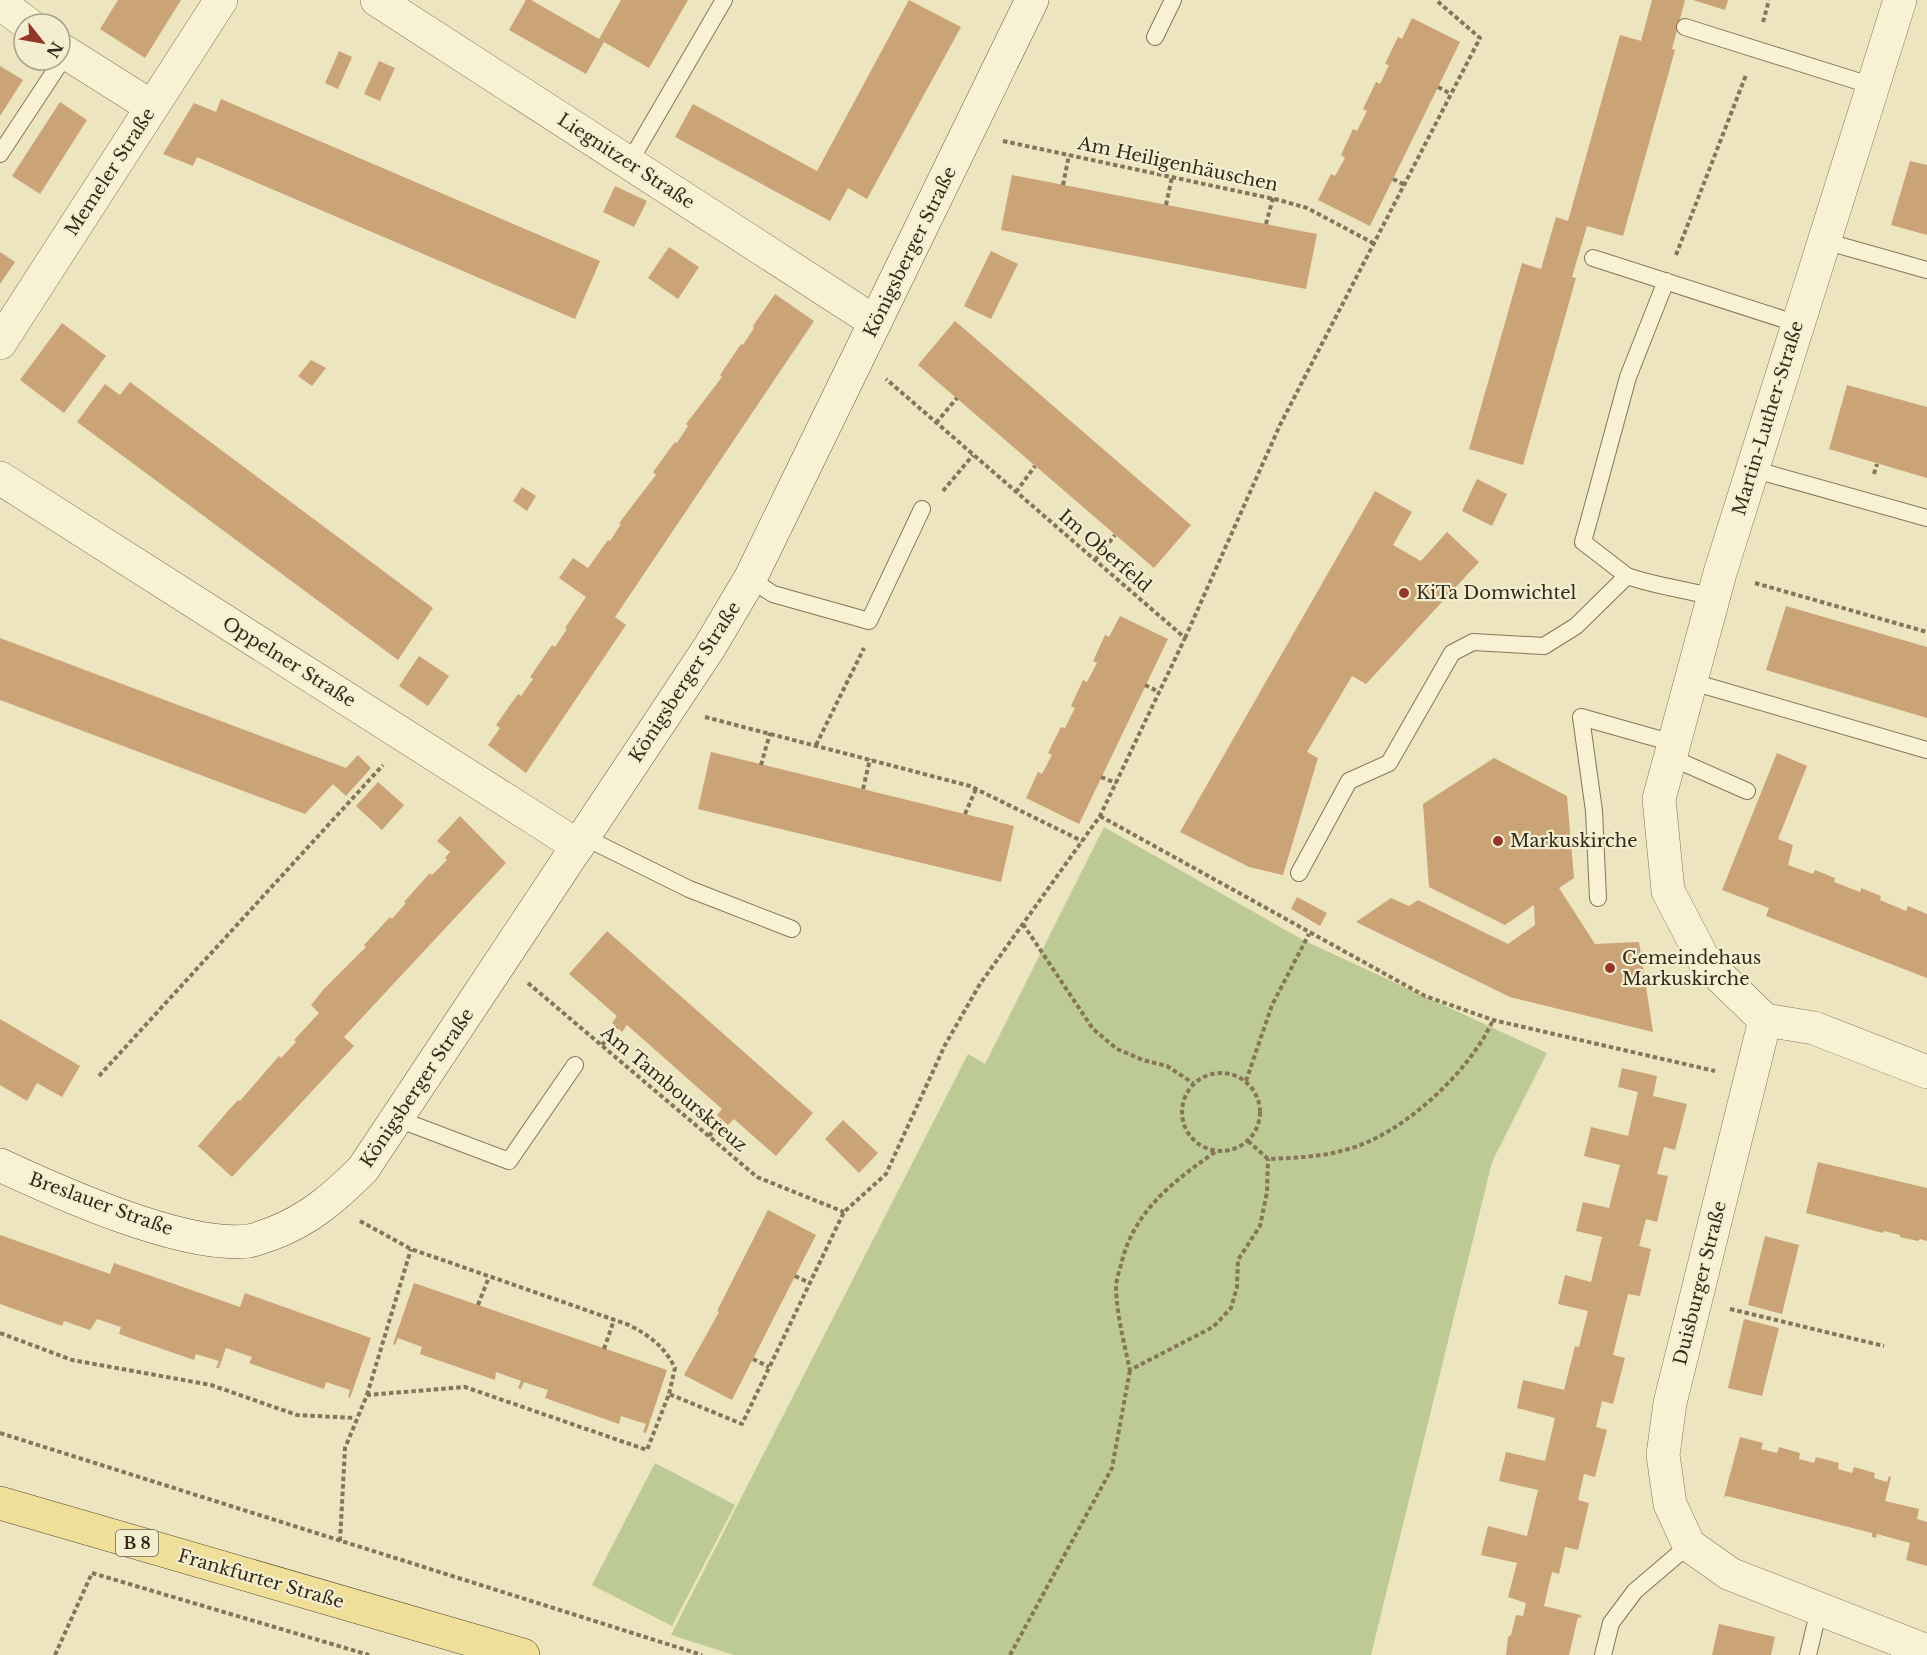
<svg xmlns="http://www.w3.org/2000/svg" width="1927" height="1655" font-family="'Libre Baskerville',serif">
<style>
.green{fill:#beca95}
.building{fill:#caa377}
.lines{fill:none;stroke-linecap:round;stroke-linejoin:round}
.lane-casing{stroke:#857659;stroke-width:18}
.street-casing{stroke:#857659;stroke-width:34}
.secondary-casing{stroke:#67573c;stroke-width:34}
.primary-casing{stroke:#53432d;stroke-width:34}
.path{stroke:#857659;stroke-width:4;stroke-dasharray:4.5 3;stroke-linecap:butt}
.lane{stroke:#f8f1d3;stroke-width:16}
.street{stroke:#f8f1d3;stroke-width:33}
.secondary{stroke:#f8f1d3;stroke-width:33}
.primary{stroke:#f0df98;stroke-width:33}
.poi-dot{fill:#93362a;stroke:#f4eed0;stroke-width:2}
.labels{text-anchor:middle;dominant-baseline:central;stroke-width:4.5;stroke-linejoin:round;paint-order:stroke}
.shield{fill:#f4eed0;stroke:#6e6653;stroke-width:1.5}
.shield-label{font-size:16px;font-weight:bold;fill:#352b1d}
.street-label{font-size:18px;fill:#352b1d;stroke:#f4eed0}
.poi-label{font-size:18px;fill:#352b1d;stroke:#f4eed0;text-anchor:start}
</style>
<rect width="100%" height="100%" fill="#ede5c0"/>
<!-- green -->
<g class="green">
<path d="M1104 827 1305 941 1547 1053 1492 1162 1371 1655H734L671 1635 968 1054 985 1064Z"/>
<path d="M655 1463 735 1505 672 1626 592 1585Z"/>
</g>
<!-- building -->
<g class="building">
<path d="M118 0H181L145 58 100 29Z"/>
<path d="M526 0H531L599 39 621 0H688L649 68 604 42 586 74 509 30Z"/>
<path d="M909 0 961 27 867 199 848 188 830 221 675 137 693 104 817 171Z"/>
<path d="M1652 0H1685L1672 49 1675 50 1623 236 1587 226 1572 277 1576 278 1523 465 1469 449 1522 263 1541 269 1556 217 1568 221 1620 35 1641 41Z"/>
<path d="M1693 0H1728L1725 10Z"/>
<path d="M1412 18 1460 42 1370 226 1318 200 1331 174 1335 176 1345 158 1341 155 1353 129 1357 131 1367 111 1363 109 1376 82 1380 84 1389 65 1385 64 1398 37 1402 39Z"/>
<path d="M339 51 352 57 338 89 325 83Z"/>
<path d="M379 61 395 68 380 101 364 94Z"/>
<path d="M0 66 23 80 0 116Z"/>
<path d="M221 99 600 261 575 319 197 157 193 166 163 154 194 103 216 112Z"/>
<path d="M60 102 87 120 40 194 12 176Z"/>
<path d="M1910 161 1927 165V235L1891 225Z"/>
<path d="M1012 175 1317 234 1306 289 1001 230Z"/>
<path d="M615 186 647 201 634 227 603 212Z"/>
<path d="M669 247 699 267 678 299 648 278Z"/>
<path d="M991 251 1018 264 991 319 964 306Z"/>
<path d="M0 252 15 262 0 284Z"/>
<path d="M775 294 814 321 615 617 626 625 526 773 488 745 500 728 496 725 518 694 521 696 533 679 530 677 552 645 555 647 567 629 565 628 586 597 559 578 573 558 588 568 608 540 610 541 621 524 619 523 656 475 653 472 675 442 677 443 688 426 686 424 722 377 720 375 741 344 743 345 754 328 753 326Z"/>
<path d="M955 321 1191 525 1154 568 918 365Z"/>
<path d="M62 323 106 356 64 413 20 380Z"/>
<path d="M311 360 326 368 312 386 298 376Z"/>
<path d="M130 382 433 608 398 660 77 422 105 384 120 395Z"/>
<path d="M1847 385 1927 407V478L1829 449Z"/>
<path d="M1477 479 1507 494 1492 526 1462 511Z"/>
<path d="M522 487 536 496 527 511 513 501Z"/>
<path d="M1375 491 1412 512 1393 545 1421 561 1447 532 1479 562 1366 684 1352 676 1307 752 1318 758 1283 875 1249 867 1180 832Z"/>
<path d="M1786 606 1927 647V718L1766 670Z"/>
<path d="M1120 616 1168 639 1079 824 1026 798 1038 772 1042 774 1052 755 1048 753 1061 727 1065 728 1075 708 1071 706 1083 680 1087 682 1097 663 1093 661 1105 635 1109 637Z"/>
<path d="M0 638 346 768 358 755 371 768 346 796 333 784 305 814 0 700Z"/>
<path d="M419 656 449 676 428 706 399 686Z"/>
<path d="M711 752 1014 826 1001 882 698 809Z"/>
<path d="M1777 753 1807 766 1778 839 1793 845 1788 865 1813 874 1815 870 1835 878 1834 882 1860 892 1861 888 1881 896 1880 900 1906 911 1908 906 1927 914V978L1766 916 1769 908 1722 890Z"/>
<path d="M1494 758 1567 796 1574 878 1559 888 1595 944 1639 942 1653 1032 1510 997 1356 922 1391 898 1409 906 1418 900 1508 944 1535 925 1534 905 1505 925 1429 887 1423 804Z"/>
<path d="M378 782 404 805 382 830 356 806Z"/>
<path d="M460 816 506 863 344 1037 354 1046 232 1177 198 1146 228 1111 238 1100 240 1101 279 1056 281 1058 296 1042 294 1040 319 1013 311 1005 324 989 366 947 364 945 390 917 392 919 406 903 404 902 430 873 432 875 447 860 445 858 450 852 437 841Z"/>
<path d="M1297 897 1327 913 1320 926 1291 909Z"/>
<path d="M607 931 813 1113 776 1156 734 1119 728 1125 717 1115 722 1109 627 1025 622 1032 617 1027 612 1023 617 1016 569 974Z"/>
<path d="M0 1019 80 1066 62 1097 37 1083 27 1101 0 1085Z"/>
<path d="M1622 1068 1657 1076 1653 1096 1687 1104 1675 1150 1664 1147 1657 1174 1668 1176 1657 1222 1646 1219 1639 1246 1651 1249 1640 1296 1628 1294 1613 1355 1625 1358 1613 1404 1602 1401 1596 1427 1607 1430 1595 1477 1584 1474 1578 1500 1589 1503 1578 1550 1565 1547 1559 1574 1552 1572 1544 1606 1581 1615V1618L1578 1617 1569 1655H1506L1508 1637 1511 1635 1516 1615 1523 1616 1526 1603 1508 1597 1517 1563 1481 1555 1488 1526 1527 1536 1538 1490 1499 1481 1506 1452 1545 1461 1555 1418 1517 1408 1523 1380 1564 1390 1575 1346 1579 1347 1588 1311 1558 1304 1565 1275 1591 1282 1602 1237 1576 1231 1583 1202 1609 1208 1620 1165 1584 1156 1591 1127 1628 1136 1638 1092 1618 1087Z"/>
<path d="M843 1120 878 1153 859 1173 825 1139Z"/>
<path d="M1818 1162 1927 1188V1241L1920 1239 1918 1241 1900 1237V1235L1884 1231 1883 1233 1806 1213Z"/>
<path d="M768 1210 816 1235 732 1400 684 1375 719 1312 717 1311Z"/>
<path d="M0 1235 110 1274 114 1263 240 1307 245 1293 371 1338 350 1398 348 1397 350 1390 326 1382 324 1389 249 1363 252 1357 226 1348 219 1368H216L219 1361 196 1354 194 1360 119 1334 121 1327 97 1319 90 1330 64 1321 62 1326 0 1304Z"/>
<path d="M1765 1236 1799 1245 1782 1314 1748 1305Z"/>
<path d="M414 1283 667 1370 646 1433 643 1432 646 1424 621 1416 619 1424 545 1398 548 1390 524 1382 521 1389 518 1388 521 1381 496 1372 495 1380 420 1354 422 1347 398 1338 395 1345 393 1344Z"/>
<path d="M1744 1319 1779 1328 1762 1396 1728 1388Z"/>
<path d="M1740 1437 1763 1443 1761 1449 1777 1453 1779 1447 1800 1453 1799 1459 1814 1463 1816 1457 1839 1463 1838 1469 1852 1473 1854 1467 1875 1473 1874 1478 1887 1482 1889 1476 1891 1477 1885 1501 1919 1509 1917 1519 1927 1522V1566L1906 1560 1910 1543 1877 1534 1876 1538 1872 1537V1533L1727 1496 1724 1497Z"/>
<path d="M1719 1624 1775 1637 1771 1655H1712Z"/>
</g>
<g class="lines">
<!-- lane casing -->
<g class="lane-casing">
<g id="lane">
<path d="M1685 27 1873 86"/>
<path d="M1155 37 1173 0"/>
<path d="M0 154 66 54"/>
<path d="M629 163 724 0"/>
<path d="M1824 241 1927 270"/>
<path d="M1593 258 1798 324"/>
<path d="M1752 469 1927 518"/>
<path d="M1627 576 1583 542 1628 377 1666 281"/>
<path d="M750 579 773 594 869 621 922 509"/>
<path d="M1689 681 1927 750"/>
<path d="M1670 757 1747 791"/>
<path d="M584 837 689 889 792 929"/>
<path d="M1299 873 1349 781 1389 763 1452 653 1473 642 1544 646 1576 626 1627 576C1655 586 1684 589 1713 597"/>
<path d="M1598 898 1594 811 1581 717 1673 743"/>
<path d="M398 1119 509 1161 575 1065"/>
<path d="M1603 1655 1611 1623 1635 1591 1689 1545"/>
<path d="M1808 1655 1819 1609"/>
</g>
</g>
<!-- street casing -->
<g class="street-casing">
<g id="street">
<path d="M377 0 875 322"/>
<path d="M1900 0 1720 573 1659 799 1668 891 1705 962 1765 1020 1814 1028 1927 1072"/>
<path d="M0 3 28 24"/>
<path d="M60 49 152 107"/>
<path d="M0 343 221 0"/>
<path d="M0 478 578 846"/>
<path d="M1765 1020 1670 1403 1663 1455 1670 1504 1689 1545 1730 1574 1927 1651"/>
</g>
</g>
<!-- secondary casing -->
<g class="secondary-casing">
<path id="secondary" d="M0 1165C60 1193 184 1249 249 1241 256 1240 264 1236 271 1234 309 1220 335 1197 363 1169L709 648 750 579 1032 0"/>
</g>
<!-- primary casing -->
<g class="primary-casing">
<path id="primary" d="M0 1503 523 1655"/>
</g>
<!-- path -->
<g class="path">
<path d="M1763 22 1769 0"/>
<path d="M1438 87 1451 94"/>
<path d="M1003 141 1279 200 1307 208 1375 244"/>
<path d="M1393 179 1405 185"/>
<path d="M1063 185 1069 155"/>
<path d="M1166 205 1172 177"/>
<path d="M1266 224 1273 198"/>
<path d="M1676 255 1746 75"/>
<path d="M936 423 957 398"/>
<path d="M1874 474 1877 464"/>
<path d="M943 491 973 455"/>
<path d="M1016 492 1035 466"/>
<path d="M1095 560 1115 535"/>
<path d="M1755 583 1927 632"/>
<path d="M1185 638 1280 425 1480 38 1436 0"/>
<path d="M1145 685 1159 692"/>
<path d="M705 717 970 786 1082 841"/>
<path d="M816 745 864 648"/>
<path d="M761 765 770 733"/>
<path d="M1101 777 1116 783"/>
<path d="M863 789 870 759"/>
<path d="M965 814 976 789"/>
<path d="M1100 816 1425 996 1493 1020 1715 1071"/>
<path d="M1023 924 1093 1029 1117 1049 1143 1060 1167 1066 1193 1083"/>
<path d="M528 983 757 1177 844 1212"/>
<path d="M602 1045 617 1027"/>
<circle cx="1221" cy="1112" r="39"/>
<path d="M99 1076 383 765"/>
<path d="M1246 1081 1272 1005 1309 934"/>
<path d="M709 1136 722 1120"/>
<path d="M1248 1141 1268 1159C1294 1158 1320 1157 1345 1150 1401 1136 1470 1072 1493 1020"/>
<path d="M1215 1152C1174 1181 1135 1210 1122 1261 1120 1269 1116 1279 1116 1288 1117 1316 1124 1343 1130 1370L1213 1327 1231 1308 1237 1287 1238 1260 1260 1226 1267 1192 1268 1159"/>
<path d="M360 1221 411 1249 629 1325C650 1336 664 1346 675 1368L669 1394"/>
<path d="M795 1276 810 1283"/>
<path d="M478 1305 489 1277"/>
<path d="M1730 1309 1884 1346"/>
<path d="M0 1333 72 1360 211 1385 297 1415 355 1418"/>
<path d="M604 1349 614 1320"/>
<path d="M753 1359 769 1367"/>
<path d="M367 1395 411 1249"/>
<path d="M0 1433 702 1655"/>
<path d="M340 1541 345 1448 367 1395 465 1387 647 1450 669 1394 742 1424 844 1212 886 1174 945 1045 980 984 1100 816 1185 638 886 379"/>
<path d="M55 1655 92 1573 369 1655"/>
<path d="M1010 1655 1112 1468 1130 1370"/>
</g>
<!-- lane -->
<use href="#lane" class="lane"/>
<!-- street -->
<use href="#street" class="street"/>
<!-- secondary -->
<use href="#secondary" class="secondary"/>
<!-- primary -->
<use href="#primary" class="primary"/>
</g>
<!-- markers -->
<g class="poi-dot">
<circle cx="1404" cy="593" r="6"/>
<circle cx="1498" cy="841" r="6"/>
<circle cx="1610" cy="968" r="6"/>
</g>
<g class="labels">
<!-- shield labels -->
<rect class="shield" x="116" y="1530" width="42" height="26" rx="4.5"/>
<g class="shield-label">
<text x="137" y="1543">B 8</text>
</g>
<!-- street labels -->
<g class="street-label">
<text transform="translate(626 161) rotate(33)">Liegnitzer Straße</text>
<text transform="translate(1178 164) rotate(12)">Am Heiligenhäuschen</text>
<text transform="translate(110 172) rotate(-57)">Memeler Straße</text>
<text transform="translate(910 252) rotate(-64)">Königsberger Straße</text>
<text transform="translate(1768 418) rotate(-73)">Martin-Luther-Straße</text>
<text transform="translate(1105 551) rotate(41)">Im Oberfeld</text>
<text transform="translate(289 662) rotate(32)">Oppelner Straße</text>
<text transform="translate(685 682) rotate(-57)">Königsberger Straße</text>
<text transform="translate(417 1088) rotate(-56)">Königsberger Straße</text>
<text transform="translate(674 1089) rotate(40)">Am Tambourskreuz</text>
<text transform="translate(101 1204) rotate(20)">Breslauer Straße</text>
<text transform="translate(1700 1283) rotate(-76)">Duisburger Straße</text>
<text transform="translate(261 1579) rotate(16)">Frankfurter Straße</text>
</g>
<!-- poi labels -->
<g class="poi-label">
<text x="1416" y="593">KiTa Domwichtel</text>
<text x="1510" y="841">Markuskirche</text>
<text x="1622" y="958">Gemeindehaus<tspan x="1622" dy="21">Markuskirche</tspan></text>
</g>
</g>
<!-- north arrow -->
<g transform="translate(42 42) rotate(121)"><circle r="28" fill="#f4eed0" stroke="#a8a088" stroke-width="1.5"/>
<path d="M0-4.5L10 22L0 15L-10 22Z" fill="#93362a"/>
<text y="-9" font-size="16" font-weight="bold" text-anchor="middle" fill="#352b1d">N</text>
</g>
</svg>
